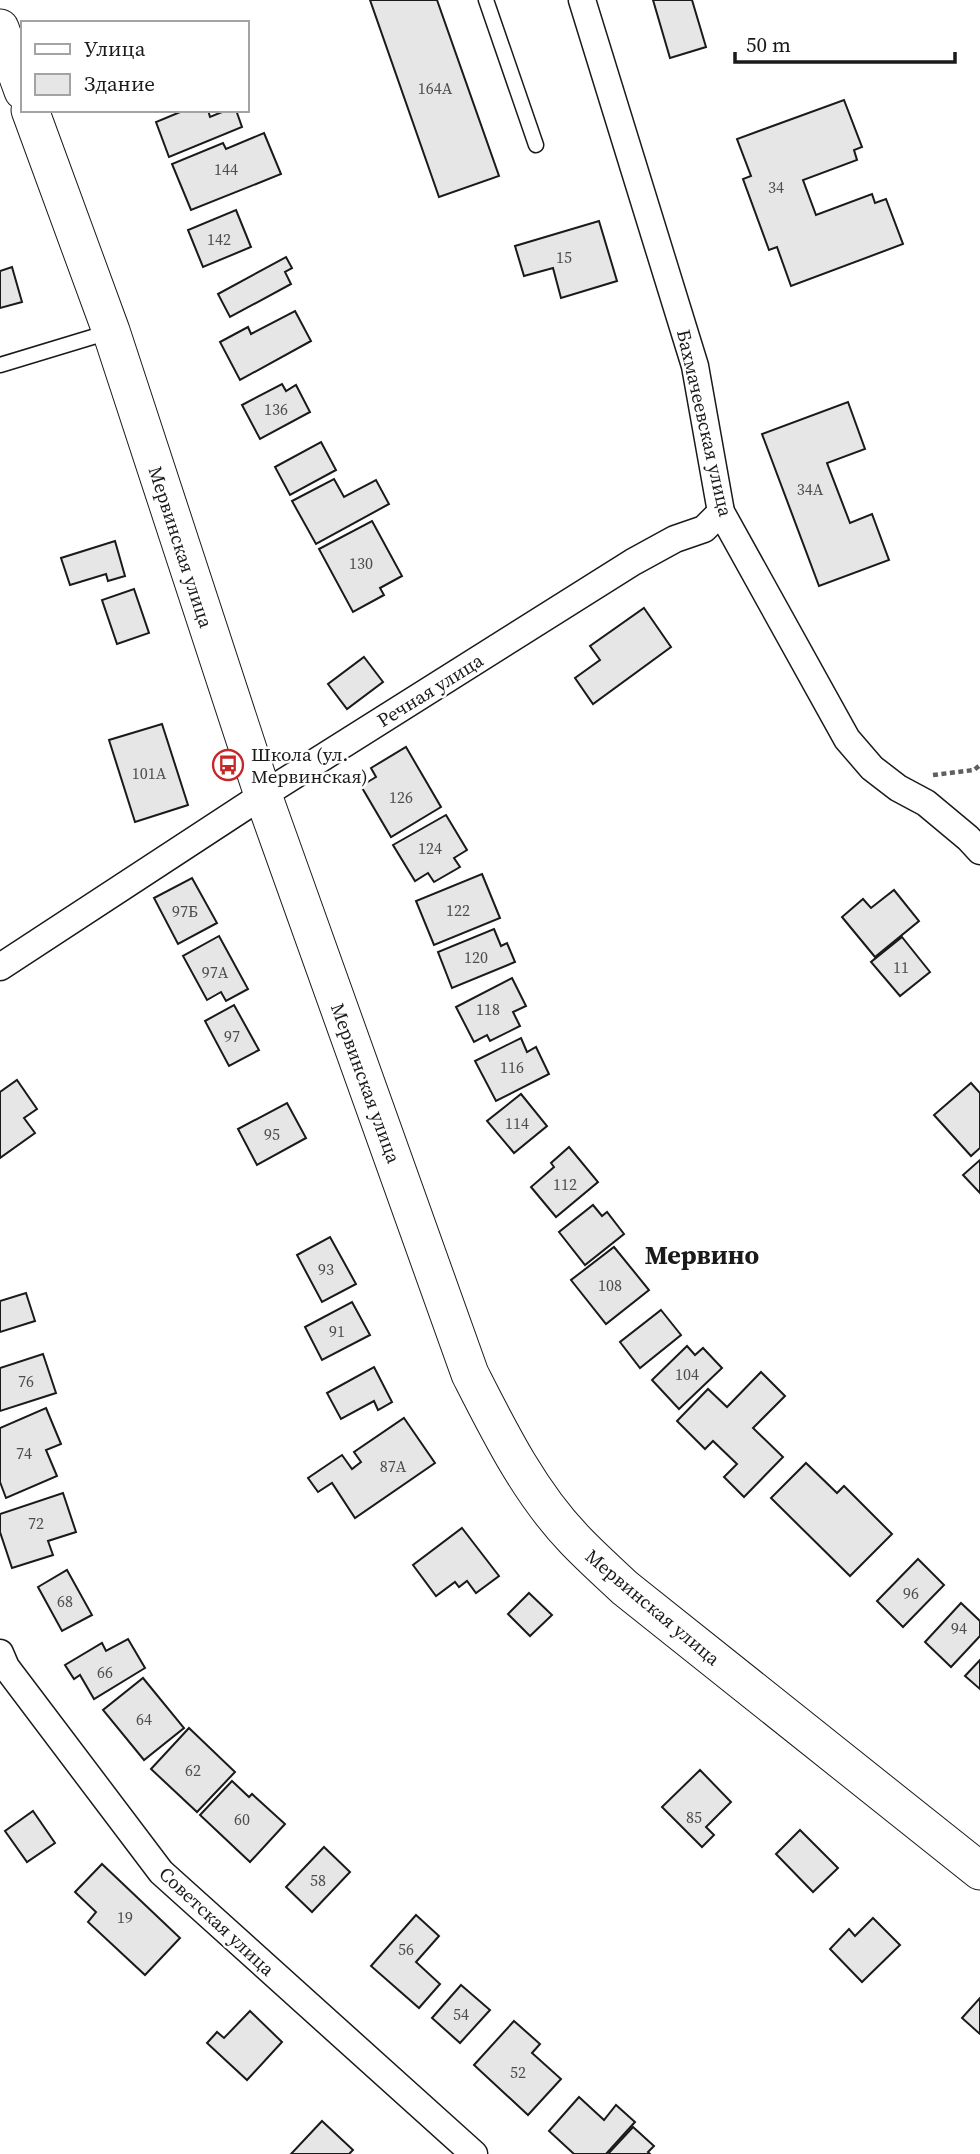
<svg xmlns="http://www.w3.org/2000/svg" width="980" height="2154" font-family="'Source Serif 4',serif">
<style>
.building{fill:#e6e6e6;stroke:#1a1a1a;stroke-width:2}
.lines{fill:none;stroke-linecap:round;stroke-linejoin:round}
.lane-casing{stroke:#1a1a1a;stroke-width:17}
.street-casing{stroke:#1a1a1a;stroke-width:29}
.secondary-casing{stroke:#1a1a1a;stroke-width:39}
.path{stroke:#5f5f5f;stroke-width:4.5;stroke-dasharray:5 3.5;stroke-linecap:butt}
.lane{stroke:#fff;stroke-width:14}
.street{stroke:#fff;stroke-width:26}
.secondary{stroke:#fff;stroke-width:37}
.labels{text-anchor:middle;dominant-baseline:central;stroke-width:5;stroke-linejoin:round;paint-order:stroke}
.number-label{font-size:16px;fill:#4d4d4d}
.street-label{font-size:19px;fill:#1a1a1a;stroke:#fff}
.poi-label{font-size:19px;fill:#1a1a1a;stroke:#fff;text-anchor:start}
.district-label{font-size:26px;font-weight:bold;fill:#1a1a1a;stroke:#fff}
</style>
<rect width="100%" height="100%" fill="#fff"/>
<!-- building -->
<g class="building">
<path d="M370 0H437L499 176 439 197Z"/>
<path d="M653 0H692L706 47 670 58Z"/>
<path d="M844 100 862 147 854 150 857 160 803 180 816 215 872 194 875 203 886 199 903 244 791 286 777 247 769 250 743 179 751 176 737 139Z"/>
<path d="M185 110H208L210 117 227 110H236L242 127 169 157 156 122Z"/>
<path d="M264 133 281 174 191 210 172 164 223 143 226 149Z"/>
<path d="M236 210 251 247 203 267 188 230Z"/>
<path d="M599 221 617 281 561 298 553 268 524 276 515 246Z"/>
<path d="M286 257 292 268 285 272 291 284 230 317 218 294Z"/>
<path d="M12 267 22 302 0 308V271Z"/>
<path d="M295 311 311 341 240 380 220 342 248 327 251 334Z"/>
<path d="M282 384 286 391 296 385 310 412 260 439 242 405Z"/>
<path d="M848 402 865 449 827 463 850 523 872 514 889 560 819 586 762 434Z"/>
<path d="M321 442 336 470 290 495 275 467Z"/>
<path d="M334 479 344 497 376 480 389 504 316 544 292 501Z"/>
<path d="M372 521 402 576 380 588 384 595 353 612 319 549Z"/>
<path d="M115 541 125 576 108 581 106 574 70 585 61 558Z"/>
<path d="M134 589 149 633 117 644 102 600Z"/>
<path d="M644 608 671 647 593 704 575 678 600 660 590 646Z"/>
<path d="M364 657 383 682 347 709 328 684Z"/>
<path d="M162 724 188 805 135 822 109 740Z"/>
<path d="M406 747 441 807 391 837 361 786 376 777 371 768Z"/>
<path d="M446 815 467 850 454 858 460 867 434 882 428 873 415 881 393 845Z"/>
<path d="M482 874 500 918 434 945 416 901Z"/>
<path d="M192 878 217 923 178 944 154 898Z"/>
<path d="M894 890 919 921 875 957 842 917 863 899 871 908Z"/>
<path d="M494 929 501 946 507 943 515 962 452 988 438 952Z"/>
<path d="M219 936 248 989 226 1001 221 992 207 1000 183 956Z"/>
<path d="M902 937 930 972 900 996 871 962Z"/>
<path d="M512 978 526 1006 513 1012 520 1026 490 1041 487 1035 474 1042 456 1007Z"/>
<path d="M234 1005 259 1050 229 1066 205 1021Z"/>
<path d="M521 1038 527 1052 536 1047 549 1074 496 1101 475 1061Z"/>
<path d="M17 1080 37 1109 24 1118 35 1133 0 1158V1092Z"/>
<path d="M971 1083 980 1093V1148L971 1156 934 1115Z"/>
<path d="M521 1094 547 1126 514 1153 487 1121Z"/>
<path d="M287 1103 306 1138 257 1165 238 1129Z"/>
<path d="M569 1147 598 1182 556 1217 531 1187 554 1167 551 1163Z"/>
<path d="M980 1160V1193L963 1175Z"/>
<path d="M593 1205 602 1216 607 1212 624 1234 585 1265 559 1232Z"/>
<path d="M330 1237 356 1284 322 1302 297 1255Z"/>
<path d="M614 1247 649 1290 606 1324 571 1280Z"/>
<path d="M26 1293 35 1321 0 1332V1301Z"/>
<path d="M352 1302 370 1335 322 1360 305 1327Z"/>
<path d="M661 1310 681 1335 640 1368 620 1342Z"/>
<path d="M687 1346 695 1355 703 1348 722 1368 679 1409 652 1380Z"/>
<path d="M43 1354 56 1393 0 1411V1368Z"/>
<path d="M374 1367 392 1402 378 1410 374 1401 341 1419 327 1393Z"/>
<path d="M761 1372 785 1396 753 1428 783 1457 744 1497 724 1477 737 1464 713 1441 705 1449 677 1421 708 1389 727 1407Z"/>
<path d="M46 1408 61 1444 46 1450 57 1476 6 1498 0 1482V1428Z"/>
<path d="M404 1418 435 1463 355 1518 332 1483 318 1492 308 1478 342 1455 352 1469 361 1462 354 1452Z"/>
<path d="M806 1463 837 1493 844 1486 892 1534 850 1576 771 1498Z"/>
<path d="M63 1493 76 1532 48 1541 53 1555 12 1568 0 1532V1514Z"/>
<path d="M462 1528 499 1576 476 1593 467 1581 459 1587 455 1582 436 1596 413 1565Z"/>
<path d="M918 1559 944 1585 903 1627 877 1601Z"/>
<path d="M67 1570 92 1615 62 1631 38 1587Z"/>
<path d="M529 1593 552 1615 530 1636 508 1614Z"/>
<path d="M961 1603 980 1621V1636L951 1667 925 1642Z"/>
<path d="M128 1639 145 1668 94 1699 80 1675 74 1679 65 1665 102 1643 106 1651Z"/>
<path d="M980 1660V1689L965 1676Z"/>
<path d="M143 1678 184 1728 144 1760 103 1710Z"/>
<path d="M189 1728 235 1772 197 1812 151 1769Z"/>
<path d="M700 1770 731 1802 706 1827 714 1835 702 1847 662 1807Z"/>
<path d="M232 1781 249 1797 252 1794 285 1824 250 1862 200 1815Z"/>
<path d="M33 1811 55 1843 27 1862 5 1831Z"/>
<path d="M800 1830 838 1868 813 1892 776 1854Z"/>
<path d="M324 1847 350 1872 312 1912 286 1887Z"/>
<path d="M102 1864 180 1938 145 1975 88 1922 96 1912 75 1892Z"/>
<path d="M416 1915 439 1936 416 1962 440 1984 419 2008 371 1966Z"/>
<path d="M873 1918 900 1945 862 1982 830 1949 849 1929 855 1936Z"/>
<path d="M461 1985 490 2010 460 2043 432 2018Z"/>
<path d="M980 1998V2034L962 2018Z"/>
<path d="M250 2011 282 2042 247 2080 207 2043 217 2032 224 2038Z"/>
<path d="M514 2021 540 2044 532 2053 561 2079 528 2115 474 2065Z"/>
<path d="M579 2097 604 2120 616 2105 635 2122 606 2154H574L549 2131Z"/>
<path d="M322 2121 353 2150 349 2154H291Z"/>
<path d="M633 2127 654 2146 648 2152 650 2154H608Z"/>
</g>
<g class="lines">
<!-- lane casing -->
<g class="lane-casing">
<g id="lane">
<path d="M486 0 536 145"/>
<path d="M0 365 109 332"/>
</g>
</g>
<!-- street casing -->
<g class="street-casing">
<g id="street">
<path d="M582 0 695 366 721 512 847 739 872 768 898 788 926 803 968 838 980 851"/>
<path d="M0 967 263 795 633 562 675 539 704 529 721 512"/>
<path d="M0 1653 6 1667 161 1872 474 2154"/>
</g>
</g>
<!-- secondary casing -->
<g class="secondary-casing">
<g id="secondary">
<path d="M0 28 23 91"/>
<path d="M30 110 111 331 263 795 470 1374C499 1431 529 1492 574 1539 590 1556 608 1572 625 1588L980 1871"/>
</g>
</g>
<!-- path -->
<path class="path" d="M933 775 974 770 980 765"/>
<!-- lane -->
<use href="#lane" class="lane"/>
<!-- street -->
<use href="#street" class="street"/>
<!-- secondary -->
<use href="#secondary" class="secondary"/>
</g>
<!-- icons -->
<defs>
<g id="bus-ring" transform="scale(1.575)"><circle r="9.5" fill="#fff" stroke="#c62828" stroke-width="1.5"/><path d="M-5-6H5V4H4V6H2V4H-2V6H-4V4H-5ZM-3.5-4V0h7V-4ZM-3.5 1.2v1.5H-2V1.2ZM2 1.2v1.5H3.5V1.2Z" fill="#c62828"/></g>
</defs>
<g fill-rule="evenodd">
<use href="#bus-ring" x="228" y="765"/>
</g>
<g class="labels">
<!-- number labels -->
<g class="number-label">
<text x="435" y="88">164А</text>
<text x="226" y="169">144</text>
<text x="776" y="187">34</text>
<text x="219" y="239">142</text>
<text x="564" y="257">15</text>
<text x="276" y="409">136</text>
<text x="810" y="489">34А</text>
<text x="361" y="563">130</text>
<text x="149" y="773">101А</text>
<text x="401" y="797">126</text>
<text x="430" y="848">124</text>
<text x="458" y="910">122</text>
<text x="185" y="911">97Б</text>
<text x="476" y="957">120</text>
<text x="901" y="967">11</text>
<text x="215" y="972">97А</text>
<text x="488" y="1009">118</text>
<text x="232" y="1036">97</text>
<text x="512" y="1067">116</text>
<text x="517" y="1123">114</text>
<text x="272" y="1134">95</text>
<text x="565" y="1184">112</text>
<text x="326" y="1269">93</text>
<text x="610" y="1285">108</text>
<text x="337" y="1331">91</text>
<text x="687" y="1374">104</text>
<text x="26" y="1381">76</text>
<text x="24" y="1453">74</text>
<text x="393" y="1466">87А</text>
<text x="36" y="1523">72</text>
<text x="911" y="1593">96</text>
<text x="65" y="1601">68</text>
<text x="959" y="1628">94</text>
<text x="105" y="1672">66</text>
<text x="144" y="1719">64</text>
<text x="193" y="1770">62</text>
<text x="694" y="1817">85</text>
<text x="242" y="1819">60</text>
<text x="318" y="1880">58</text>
<text x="125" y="1917">19</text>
<text x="406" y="1949">56</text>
<text x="461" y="2014">54</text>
<text x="518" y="2072">52</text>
</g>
<!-- street labels -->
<g class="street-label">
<text transform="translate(705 423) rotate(77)">Бахмачеевская улица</text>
<text transform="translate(181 547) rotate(72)">Мервинская улица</text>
<text transform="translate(430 690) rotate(-32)">Речная улица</text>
<text transform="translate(366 1083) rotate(70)">Мервинская улица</text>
<text transform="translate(653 1607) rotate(40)">Мервинская улица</text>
<text transform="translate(217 1921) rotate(43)">Советская улица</text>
</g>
<!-- poi labels -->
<g class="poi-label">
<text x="251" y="754">Школа (ул.<tspan x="251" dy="22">Мервинская)</tspan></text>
</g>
<!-- district labels -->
<g class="district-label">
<text x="702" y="1255">Мервино</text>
</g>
</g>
<!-- legend -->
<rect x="21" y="21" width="228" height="91" fill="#ffffff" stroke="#a3a3a3" stroke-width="2"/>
<rect x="35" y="44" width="35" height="10" fill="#ffffff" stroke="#a3a3a3" stroke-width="2"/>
<text x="84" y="56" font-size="21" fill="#1a1a1a">Улица</text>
<rect x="35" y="74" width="35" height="21" fill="#e6e6e6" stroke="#a3a3a3" stroke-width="2"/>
<text x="84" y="91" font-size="21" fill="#1a1a1a">Здание</text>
<!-- scale -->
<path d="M735 52v10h220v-10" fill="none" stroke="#1a1a1a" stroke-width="3.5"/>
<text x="746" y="52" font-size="21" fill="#1a1a1a" stroke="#ffffff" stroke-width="5" paint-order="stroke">50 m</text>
</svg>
